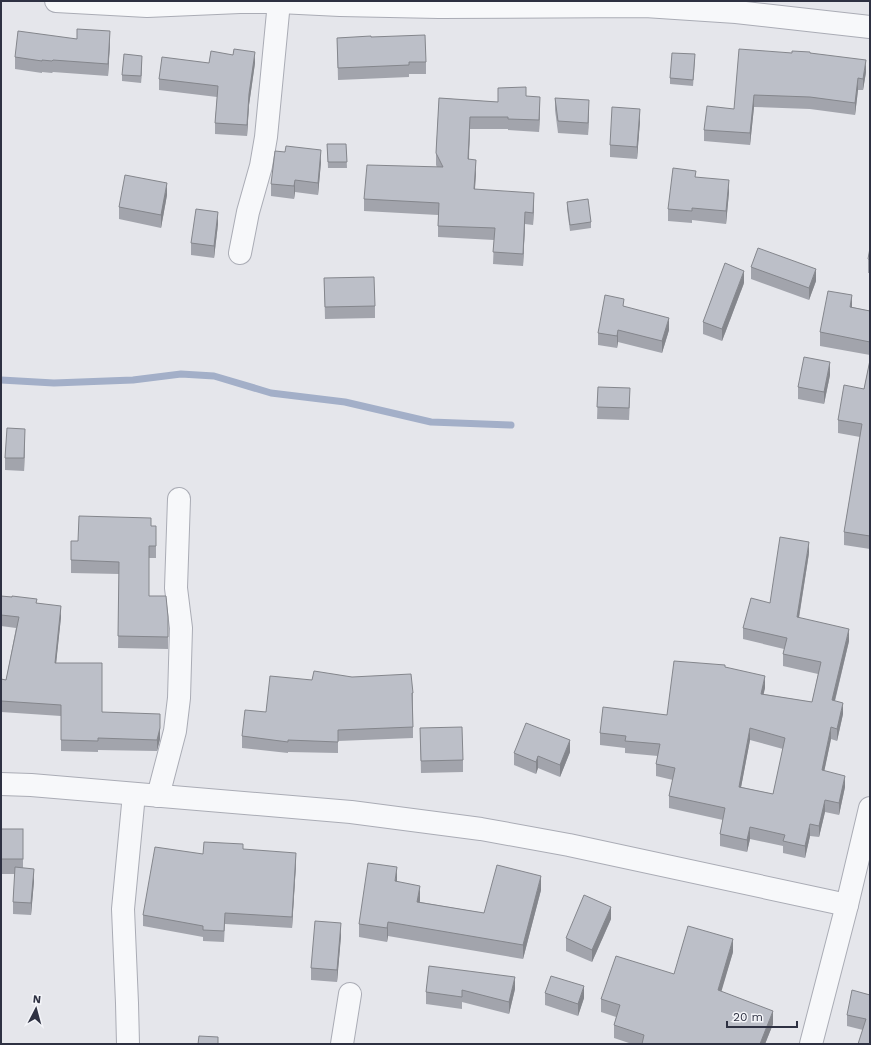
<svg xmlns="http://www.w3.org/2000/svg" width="871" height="1045" font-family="'Work Sans',sans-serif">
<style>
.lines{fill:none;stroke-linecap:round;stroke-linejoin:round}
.stream{stroke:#a3afc8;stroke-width:7}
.minor-casing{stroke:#aaacb5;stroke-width:24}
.minor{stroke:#f7f8fa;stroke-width:22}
.wall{fill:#a2a4ac;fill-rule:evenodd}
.shaded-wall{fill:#84868c}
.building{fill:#bcbfc8;stroke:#84868c;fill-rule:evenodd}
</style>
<rect width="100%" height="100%" fill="#e5e6eb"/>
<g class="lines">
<!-- stream -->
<path class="stream" d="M1 380 54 383 133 380 181 374 214 376 271 393 345 402 431 422 511 425"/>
<!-- minor casing -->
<g class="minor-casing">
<g id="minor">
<path d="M56 1 147 6 240 2H279L340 5 439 7 645 6 736 12 870 27"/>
<path d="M240 253 248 212 261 166 266 137 279 2"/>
<path d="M1 784 31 785 351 812 481 829 569 845 847 905"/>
<path d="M158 796 175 731 179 698 181 628 176 588 179 499"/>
<path d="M128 1044 127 1003 123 909 134 794"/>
<path d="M342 1044 350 994"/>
<path d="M811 1044 847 905 870 808"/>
</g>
</g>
<!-- minor -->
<use href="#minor" class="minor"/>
</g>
<!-- wall -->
<g class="wall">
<path d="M371 37 426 62V74H409V77L338 80 337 38Z"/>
<path d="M77 39 110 43 108 76 53 72 52 73 42 72V73L15 69V57Z"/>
<path d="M792 53H810L866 72 863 90H858L855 115 810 109 754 107 750 145 704 141V130L734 109Z"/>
<path d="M695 61 693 86 670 84V78Z"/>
<path d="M142 62 141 83 122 81V75Z"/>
<path d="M209 63H255L249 105 247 136 215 134V123L217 97 159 90V79Z"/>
<path d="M526 96 540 109 539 132 508 130V129H470L469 159 476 172 475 189 534 205 533 225 525 224 523 266 493 264 494 240 438 237V215L364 211V199L437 167 436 165V153L439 98 498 102Z"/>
<path d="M555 98 589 112 588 135 558 133 555 110Z"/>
<path d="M640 121 637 159 610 157V145Z"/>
<path d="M327 144H346L347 168H328Z"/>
<path d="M285 152 321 162 318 195 295 192 294 199 271 196V184Z"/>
<path d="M729 192 726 224 692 220V223L668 221V209Z"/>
<path d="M167 195 161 228 119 219V207Z"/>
<path d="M567 202 591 222V228L570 231 567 209Z"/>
<path d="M218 224 214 258 191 255V243Z"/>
<path d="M870 248V273H868V259Z"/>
<path d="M751 267 816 281 809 300 751 279Z"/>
<path d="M324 278 375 306V318L325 319Z"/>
<path d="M744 283 722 341 703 334V322Z"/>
<path d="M624 306 669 330 662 353 618 342 617 348 598 345V333Z"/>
<path d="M852 307 870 311V355L820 346V332Z"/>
<path d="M870 360V549L844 545V532L860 437 838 433V420L864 389Z"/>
<path d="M830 375 824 404 798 399V387Z"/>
<path d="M598 387 630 400 629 420 597 419Z"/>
<path d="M25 441 24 471 5 470V458Z"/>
<path d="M151 526H156V558H149V596L168 629V649L118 648 119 574 71 573V541H78Z"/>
<path d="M809 553 799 618 849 641 835 701 843 714 837 741 831 739 824 771 845 787 839 815 825 812 819 837 810 836 805 858 783 853V846L750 839 747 852 720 846V834L723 820 669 808V796L673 780 656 776V764L658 756 625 753V748L600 745V733L667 715 725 667 765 688 763 694 812 702 818 674 783 666V654L784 649 743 639V628L770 603ZM750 740 783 749 773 794 741 787Z"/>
<path d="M1 596 37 603 61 617 56 663 102 712 160 739 157 751 98 750V752L61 751V716L1 712V679L6 680 16 628 1 626Z"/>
<path d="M413 693V738L338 741V753L288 752V753L242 748V736L266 712Z"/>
<path d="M420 728 463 760V772L421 773Z"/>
<path d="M570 752 560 777 538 768 536 774 514 765V753Z"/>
<path d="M1 829H23V868L34 881 31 915 13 914V902L15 874H1Z"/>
<path d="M243 849 296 864 292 928 225 924 224 942 203 941V937L143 926V915L203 854Z"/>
<path d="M397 881 420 900V902L484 913 541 890 523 959 388 936 387 942 359 937V924Z"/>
<path d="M611 919 592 962 566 951V938Z"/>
<path d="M341 936 337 982 311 980V968Z"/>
<path d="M733 952 721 991 773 1024 765 1044H632L614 1038V1025L616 1017 601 1012V999L674 974Z"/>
<path d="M429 966 515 989 509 1014 462 1002V1009L426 1004V992Z"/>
<path d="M545 993 584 998 578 1016 545 1005Z"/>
<path d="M870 995V1044L863 1030 847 1026V1015Z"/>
</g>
<!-- shaded-wall -->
<g class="shaded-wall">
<path d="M110 31V43L108 76V64Z"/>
<path d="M255 52V63L249 105 247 136V125L249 94Z"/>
<path d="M142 56V62L141 83V76Z"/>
<path d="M866 60V72L863 90V79Z"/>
<path d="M858 78V90L855 115V103Z"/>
<path d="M754 95V107L750 145V133Z"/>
<path d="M540 97V109L539 132V120Z"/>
<path d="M589 100V112L588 135V123Z"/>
<path d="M640 109V121L637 159V147Z"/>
<path d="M470 117V129L468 171V159Z"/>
<path d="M321 150V162L318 195V183Z"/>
<path d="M476 160V172L474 201V189Z"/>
<path d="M295 180V192L294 199V186Z"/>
<path d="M729 180V192L726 224V211Z"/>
<path d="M167 183V195L161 228V215Z"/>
<path d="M534 193V205L533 225V213Z"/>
<path d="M218 212V224L214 258V246Z"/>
<path d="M525 212V224L523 266V254Z"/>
<path d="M816 269V281L809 300V288Z"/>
<path d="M744 271V283L722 341V329Z"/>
<path d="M852 295V309L850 307Z"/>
<path d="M669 318V330L662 353V341Z"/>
<path d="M618 330V342L617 348V336Z"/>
<path d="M830 362V375L824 404V392Z"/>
<path d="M25 429V441L24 471V458Z"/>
<path d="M809 542V553L797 629V617Z"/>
<path d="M61 606V617L55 674V663Z"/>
<path d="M849 629V641L832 712V700Z"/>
<path d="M765 676V688L761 706V694Z"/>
<path d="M843 703V714L837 741V729Z"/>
<path d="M160 725V739L157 751V740Z"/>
<path d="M831 727V739L822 782V770Z"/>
<path d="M750 728V740L739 798V787Z"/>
<path d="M570 740V752L560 777V765Z"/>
<path d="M538 756V768L536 774V762Z"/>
<path d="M845 776V787L839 815V803Z"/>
<path d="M825 800V812L819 837V826Z"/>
<path d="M810 824V836L805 858V846Z"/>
<path d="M750 827V839L747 852V840Z"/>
<path d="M296 853V864L292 928V917Z"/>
<path d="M397 867V881L395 895V881Z"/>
<path d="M34 869V881L31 915V903Z"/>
<path d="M541 876V890L523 959V945Z"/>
<path d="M420 886V900L417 915V902Z"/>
<path d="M611 907V919L592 962V950Z"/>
<path d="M388 922V936L387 942V928Z"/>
<path d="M341 923V936L337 982V970Z"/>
<path d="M733 939V952L718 1003V990Z"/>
<path d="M515 977V989L509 1014V1002Z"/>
<path d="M584 986V998L578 1016V1004Z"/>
<path d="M773 1011V1024L765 1044H760Z"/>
</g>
<!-- building -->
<g class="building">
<path d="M77 29 110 31 108 64 53 60 52 61 42 60V61L15 57 18 31 77 39Z"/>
<path d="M425 35 426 62H409V65L338 68 337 38 371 36V37Z"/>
<path d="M234 49 255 52 249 94 247 125 215 123 218 86 159 79 162 57 209 63 211 51 233 55Z"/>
<path d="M739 49 792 53V51L810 52V53L866 60 863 79 858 78 855 103 810 97 754 95 750 133 704 130 707 106 734 109Z"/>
<path d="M672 53 695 54 693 80 670 78Z"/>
<path d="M124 54 142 56 141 76 122 75Z"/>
<path d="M526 87V96L540 97 539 120 508 119V117H470L468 159 476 160 474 189 534 193 533 213 525 212 523 254 493 252 495 228 438 226 439 203 364 199 367 165 443 167 436 153 439 98 498 102V88Z"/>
<path d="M555 98 589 100 588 123 558 121Z"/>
<path d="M612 107 640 109 637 147 610 145Z"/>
<path d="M327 144H346L347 162H328Z"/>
<path d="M286 146 321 150 318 183 295 180 294 186 271 184 275 151 285 152Z"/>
<path d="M673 168 696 171 695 177 729 180 726 211 692 208V211L668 209Z"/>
<path d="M125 175 167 183 161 215 119 207Z"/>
<path d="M588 199 591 222 570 225 567 202Z"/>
<path d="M196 209 218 212 214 246 191 243Z"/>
<path d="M758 248 816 269 809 288 751 267Z"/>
<path d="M870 248V260L868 259Z"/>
<path d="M725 263 744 271 722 329 703 322Z"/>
<path d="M374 277 375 306 325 307 324 278Z"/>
<path d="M828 291 852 295 850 307 870 311V342L820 332Z"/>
<path d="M605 295 624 299 623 306 669 318 662 341 618 330 617 336 598 333Z"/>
<path d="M804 357 830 362 824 392 798 387Z"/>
<path d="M870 360V536L844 532 862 424 838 420 844 385 864 389Z"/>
<path d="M598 387 630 388 629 408 597 407Z"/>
<path d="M7 428 25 429 24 458H5Z"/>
<path d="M79 516 151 518V526H156V546H149V596H166L168 617V637L118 636 119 562 71 560V541H78Z"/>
<path d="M780 537 809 542 797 617 849 629 832 700 843 703 837 729 831 727 822 770 845 776 839 803 825 800 819 826 810 824 805 846 783 841 785 835 750 827 747 840 720 834 725 808 669 796 675 768 656 764 660 744 625 741 626 736 600 733 603 707 667 715 674 661 725 665V667L765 676 761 694 812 702 821 662 783 654 787 638 743 628 751 598 770 603ZM750 728 785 738 773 794 739 787Z"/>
<path d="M1 596 12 597V596L37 599 36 603 61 606 55 663H102V712L160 714V728L157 740 98 738V741L61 740V705L1 701V679L6 680 19 617 1 615Z"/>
<path d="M314 671 352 677 411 674 413 693H412L413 727 338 730V742L288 740V742L242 736 245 710 266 712 270 676 312 680Z"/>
<path d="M526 723 570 740 560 765 538 756 536 762 514 753Z"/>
<path d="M462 727 463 760 421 761 420 728Z"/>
<rect x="1" y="829" width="22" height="30"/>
<path d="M204 842 243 844V849L296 853 292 917 225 913 224 931 203 930V926L143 915 155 847 203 854Z"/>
<path d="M368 863 397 867 395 881 420 886 417 902 484 913 497 865 541 876 523 945 388 922 387 928 359 924Z"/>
<path d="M15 867 34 869 31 903 13 902Z"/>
<path d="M584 895 611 907 592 950 566 938Z"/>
<path d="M315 921 341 923 337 970 311 968Z"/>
<path d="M688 926 733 939 718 990 773 1011 760 1044H642L644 1035 614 1025 620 1005 601 999 616 956 674 974Z"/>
<path d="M429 966 515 977 509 1002 462 990V997L426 992Z"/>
<path d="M551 976 584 986 578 1004 545 993Z"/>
<path d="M852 990 870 995V1044H858L866 1019 847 1015Z"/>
<path d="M199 1036 218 1037V1044H198Z"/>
</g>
<!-- border -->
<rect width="871" height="1045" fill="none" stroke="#2e3142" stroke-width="4"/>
<!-- north arrow -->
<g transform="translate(36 1009) rotate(6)" stroke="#f4f5f9" stroke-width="3" paint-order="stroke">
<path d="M0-3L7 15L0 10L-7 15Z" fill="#2e3142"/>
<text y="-6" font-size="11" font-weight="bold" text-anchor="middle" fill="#2e3142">N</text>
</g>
<!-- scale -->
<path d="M727 1021v6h70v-6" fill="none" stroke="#2e3142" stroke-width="2"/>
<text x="733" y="1021" font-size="12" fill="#2e3142" stroke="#f4f5f9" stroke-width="3" paint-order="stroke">20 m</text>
</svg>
